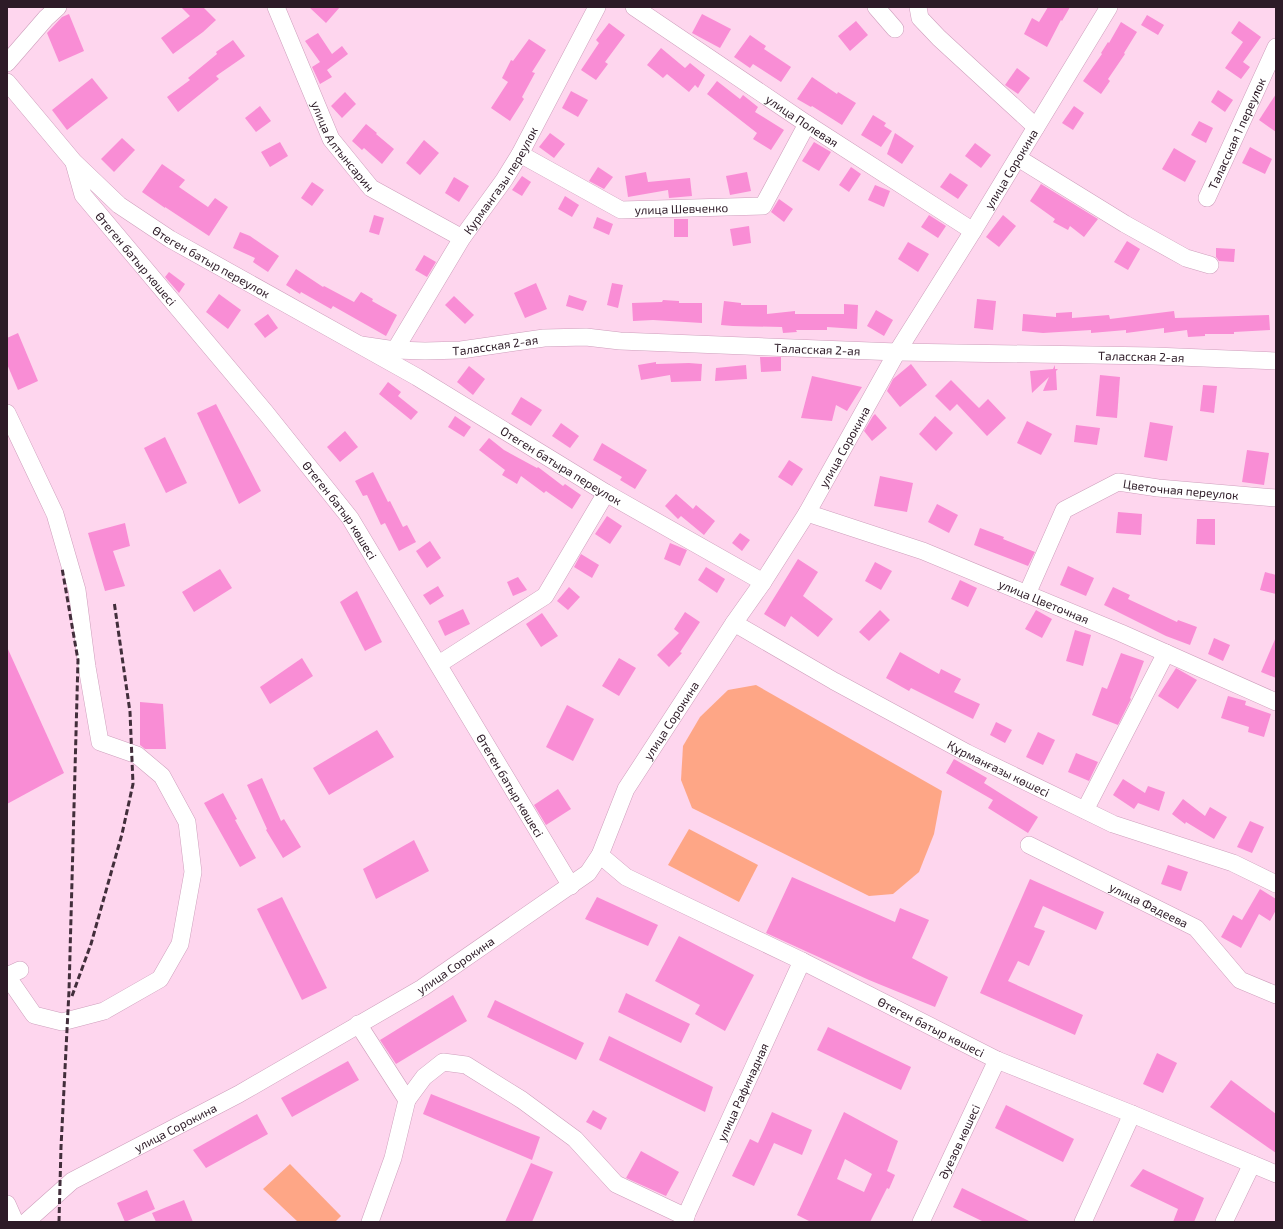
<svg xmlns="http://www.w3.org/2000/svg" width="1283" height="1229" font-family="'Exo 2',sans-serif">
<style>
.green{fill:#fea686}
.building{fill:#f98dd5;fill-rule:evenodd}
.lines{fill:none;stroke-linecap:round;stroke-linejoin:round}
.minor-casing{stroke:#ce9fbc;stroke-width:18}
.minor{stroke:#fff;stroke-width:17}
.rail{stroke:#422e3b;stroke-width:3;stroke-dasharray:6 3;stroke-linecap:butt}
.labels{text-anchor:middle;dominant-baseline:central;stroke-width:3;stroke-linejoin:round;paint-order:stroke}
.street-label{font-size:12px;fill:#2d1b27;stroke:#fff}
</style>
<rect width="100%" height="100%" fill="#fed6ee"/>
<!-- green -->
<g class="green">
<path d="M756 685 942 791 934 834 919 872 893 894 869 896 692 808 681 780 683 746 700 717 728 690Z"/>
<path d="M689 829 758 865 739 902 668 865Z"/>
<path d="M290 1164 341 1216 335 1222H298L263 1189Z"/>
</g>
<!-- building -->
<g class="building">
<path d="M181 7H203L216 20 203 32 173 54 161 38 190 16Z"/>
<path d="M309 7H340L326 23Z"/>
<path d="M1048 7H1070L1062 21 1061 20 1047 47 1024 34 1032 18 1039 22Z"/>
<path d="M69 14 84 51 59 62 47 33 62 17Z"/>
<path d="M702 14 731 29 720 48 692 33Z"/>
<path d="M1147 15 1164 25 1158 35 1141 25Z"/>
<path d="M856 21 868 35 850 51 838 36Z"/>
<path d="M1239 21 1261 37 1243 62 1250 67 1241 79 1225 68 1243 42 1231 33Z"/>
<path d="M1121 22 1137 32 1124 53 1125 54 1108 79 1110 81 1101 94 1083 81 1102 54 1101 53 1108 42 1109 43Z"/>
<path d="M609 23 625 35 605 62 608 64 596 80 581 70 599 43 596 40Z"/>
<path d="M318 33 332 54 342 46 348 54 327 70 332 77 320 84 312 67 320 62 305 41Z"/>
<path d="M750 35 766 46 764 49 791 67 781 82 753 64 750 68 734 57Z"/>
<path d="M529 39 546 50 532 72 535 73 522 97 524 99 510 121 491 108 508 82 502 78 511 60 513 61Z"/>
<path d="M233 40 245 56 216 76 219 79 178 112 167 97 190 80 188 78 217 54 216 52Z"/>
<path d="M661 48 685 68 690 63 705 75 698 88 695 85 689 92 667 74 663 78 647 65Z"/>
<path d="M1017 68 1030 78 1018 94 1005 85Z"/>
<path d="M812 77 837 94 838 92 856 103 842 125 812 106 811 107 797 99Z"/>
<path d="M92 78 108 98 67 130 52 110Z"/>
<path d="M717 81 740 99 743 95 758 107 755 112 784 130 771 150 753 139 757 133 707 94Z"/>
<path d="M1218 90 1233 100 1225 112 1211 102Z"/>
<path d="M571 91 588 100 578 117 562 108Z"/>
<path d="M345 92 356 104 342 118 331 106Z"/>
<path d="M1276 94V132L1259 120Z"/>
<path d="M260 106 271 121 256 132 245 118Z"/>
<path d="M1074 106 1084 113 1073 130 1062 123Z"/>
<path d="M873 115 886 123 884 126 892 131 881 147 861 135Z"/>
<path d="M1199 121 1213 128 1206 143 1191 135Z"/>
<path d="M366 124 377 133 376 134 394 149 382 164 364 148 362 150 352 141Z"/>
<path d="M550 133 565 144 554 158 539 147Z"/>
<path d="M895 133 914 146 902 164 887 154Z"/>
<path d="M122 138 135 150 114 172 101 159Z"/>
<path d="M424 140 439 153 420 175 406 163Z"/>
<path d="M280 142 288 156 270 167 261 152Z"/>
<path d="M814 142 831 152 819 171 802 161Z"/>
<path d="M975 143 991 155 981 168 965 156Z"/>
<path d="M1250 147 1272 159 1265 174 1242 163Z"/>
<path d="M1174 148 1196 161 1185 182 1162 169Z"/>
<path d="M162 164 185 180 179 187 208 207 215 198 228 207 209 236 165 207V208L142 192Z"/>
<path d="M598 167 613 177 604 189 589 181Z"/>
<path d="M851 167 861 174 849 192 839 185Z"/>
<path d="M646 172 648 182 690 178 692 196 669 198 668 190 628 197 625 176Z"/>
<path d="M747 172 751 191 730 195 726 176Z"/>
<path d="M950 173 968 185 958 199 940 187Z"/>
<path d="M522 176 531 182 522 196 512 190Z"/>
<path d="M454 177 469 186 459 202 445 193Z"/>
<path d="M312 182 324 190 312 206 301 198Z"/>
<path d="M1041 184 1098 219 1084 237 1070 226 1068 230 1053 222 1055 219 1030 201Z"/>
<path d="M875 185 890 191 884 207 868 200Z"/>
<path d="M565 196 579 205 572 217 558 209Z"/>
<path d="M779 199 793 209 784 222 771 212Z"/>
<path d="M374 215 384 218 379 235 369 232Z"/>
<path d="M929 215 946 226 938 238 921 227Z"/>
<path d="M1003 215 1016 226 999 247 986 237Z"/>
<path d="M597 217 613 224 609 235 593 228Z"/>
<rect x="674" y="219" width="14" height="18"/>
<path d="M749 226 751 243 733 246 730 229Z"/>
<path d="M240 232 250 236 279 256 268 272 253 262 255 258 233 248Z"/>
<path d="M1127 241 1140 249 1128 270 1114 262Z"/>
<path d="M908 242 929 254 918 272 898 259Z"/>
<path d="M1216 248 1235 249 1234 262 1219 261 1216 257Z"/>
<path d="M424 255 436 262 427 277 415 270Z"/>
<path d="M296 269 323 287 324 286 354 302 361 292 373 299 372 301 397 315 386 336 333 306 331 309 301 292 300 294 286 285Z"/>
<path d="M169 272 185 284 179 293 165 277Z"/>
<path d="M536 283 547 309 525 318 514 293Z"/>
<path d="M612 283 623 285 618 308 607 305Z"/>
<path d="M219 294 241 310 228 329 206 312Z"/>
<path d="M569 295 587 301 583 311 566 306Z"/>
<path d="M454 296 474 315 465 324 445 305Z"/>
<path d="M977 299 996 301 993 330 974 328Z"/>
<path d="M663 300 679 301V303H702V323L653 320 633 321 632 303 662 302Z"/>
<path d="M724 301 741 303V305H767V314L795 311V314H844V304L858 305 857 329 827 327V330H796L797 332 783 333 782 327 733 326 721 325Z"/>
<path d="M876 310 893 320 884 336 867 326Z"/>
<path d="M1174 311 1175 318 1269 315 1270 330 1234 332V334H1205V336L1188 337 1187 330 1164 333V328L1126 333V330L1091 333V330L1043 333 1022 331 1023 314 1056 317V313L1072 312V318L1109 315 1110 319Z"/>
<path d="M268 314 278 328 265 338 254 324Z"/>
<path d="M18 333 38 381 18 390 7 364V338Z"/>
<path d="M760 357H781V371L761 372Z"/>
<path d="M656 362V364L689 363 702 364 701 381 671 382 670 375 641 380 638 365Z"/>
<path d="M911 364 927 385 900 407 887 391 893 379Z"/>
<path d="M746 365 747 379 715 381 716 368Z"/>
<path d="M1055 365V369H1058L1056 371 1057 390 1043 391 1049 377 1032 393 1030 371 1053 369Z"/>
<path d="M469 366 485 379 473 395 457 382Z"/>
<path d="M1100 375 1120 377 1117 418 1096 416Z"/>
<path d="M812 376 862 387 847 411 836 405 832 421 801 418Z"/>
<path d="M951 380 979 408 988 399 1006 418 987 436 957 404 950 411 935 396Z"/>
<path d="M388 382 401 392 398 396 418 412 411 420 379 394Z"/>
<path d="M1203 385 1217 386 1214 413 1200 411Z"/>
<path d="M521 397 542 410 531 426 511 414Z"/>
<path d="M216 404 261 491 239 504 197 413Z"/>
<path d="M875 414 887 428 872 441 864 431 873 416Z"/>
<path d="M455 416 471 427 464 437 448 427Z"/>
<path d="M935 416 953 433 936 451 919 434Z"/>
<path d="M1027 421 1052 434 1041 455 1017 443Z"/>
<path d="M1150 422 1173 426 1167 461 1144 457Z"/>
<path d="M561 423 579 436 570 448 552 436Z"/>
<path d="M1076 425 1100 428 1097 445 1074 442Z"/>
<path d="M345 431 358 447 340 462 327 447Z"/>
<path d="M165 437 187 483 166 493 144 448Z"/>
<path d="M489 438 504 450 537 468 538 467 563 486 565 484 581 495 572 509 546 491 544 493 521 476 517 484 502 475 505 470 479 450Z"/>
<path d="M602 443 647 470 635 489 620 480 622 477 593 460Z"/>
<path d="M1247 450 1269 453 1264 485 1242 482Z"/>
<path d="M789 460 803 469 792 486 778 477Z"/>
<path d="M373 472 388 502 390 501 403 527 407 525 416 542 399 551 385 523 381 525 367 495 363 496 355 481Z"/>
<path d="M880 476 913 483 907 512 874 506Z"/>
<path d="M676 494 693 509 696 505 715 521 704 535 681 516 678 519 665 506Z"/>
<path d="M937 504 958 515 949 533 928 522Z"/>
<path d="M1118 512 1142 514 1141 535 1116 533Z"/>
<path d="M607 516 622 526 610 544 595 534Z"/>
<path d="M1197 519H1215V545L1196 544Z"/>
<path d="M125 523 130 546 113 551 125 586 105 591 88 533Z"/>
<path d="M980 528 1004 537 1003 539 1035 552 1028 566 974 545Z"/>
<path d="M740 533 750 540 742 551 732 543Z"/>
<path d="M430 541 441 558 427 568 416 551Z"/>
<path d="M670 543 687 550 680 566 664 559Z"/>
<path d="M581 554 599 565 592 578 574 567Z"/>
<path d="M798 559 818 572 803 596 833 619 818 637 791 616 785 627 764 614Z"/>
<path d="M875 562 892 571 881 590 865 581Z"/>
<path d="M1068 566 1094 578 1086 596 1060 585Z"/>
<path d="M706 567 725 579 717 593 698 580Z"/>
<path d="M220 569 232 588 194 612 182 592Z"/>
<path d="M1265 572 1276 575V594L1260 590Z"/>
<path d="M518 577 527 590 513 596 507 582Z"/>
<path d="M960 580 977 588 968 607 951 599Z"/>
<path d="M438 586 444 596 430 605 423 595Z"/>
<path d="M569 587 580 597 568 610 557 601Z"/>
<path d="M1113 587 1130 595 1128 599 1177 622 1178 620 1197 627 1190 645 1166 636 1104 605Z"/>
<path d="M357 591 382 642 365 651 340 602Z"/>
<path d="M463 609 470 624 445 636 438 621Z"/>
<path d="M880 610 890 620 869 641 859 632Z"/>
<path d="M1036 610 1052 619 1042 638 1025 629Z"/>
<path d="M685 612 700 622 680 652 682 653 669 667 657 655 679 633 674 629Z"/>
<path d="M542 613 558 636 541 647 526 624Z"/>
<path d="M1075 630 1091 635 1083 666 1066 661Z"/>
<path d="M1276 637V678L1261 672Z"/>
<path d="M1214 638 1230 645 1223 661 1208 654Z"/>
<path d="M7 647 64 773 7 804Z"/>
<path d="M900 652 939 674 941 669 961 679 954 692 980 704 973 719 911 688 909 691 886 678Z"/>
<path d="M1121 653 1144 661 1130 698 1131 699 1118 725 1092 715 1102 687 1107 689Z"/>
<path d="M302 658 313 676 270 704 260 687Z"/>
<path d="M619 658 636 668 619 696 602 686Z"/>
<path d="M1176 668 1197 680 1178 709 1158 696Z"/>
<path d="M1228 696 1246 701 1245 705 1271 714 1264 737 1248 732 1249 727 1221 718Z"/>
<path d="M140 702 163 704 166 749H145L140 745Z"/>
<path d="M567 705 594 719 573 761 546 747Z"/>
<path d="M996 722 1012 730 1005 743 990 735Z"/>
<path d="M377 730 394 757 329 795 313 768Z"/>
<path d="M1038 732 1055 740 1043 765 1026 757Z"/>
<path d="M1076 753 1098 762 1089 781 1068 772Z"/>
<path d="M954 759 987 778 984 783 1038 817 1028 833 988 808 993 800 946 773Z"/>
<path d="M262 778 281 821 284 819 301 847 283 858 266 830 267 829 247 785Z"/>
<path d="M1123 779 1145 793 1148 786 1165 792 1159 811 1138 803 1134 809 1113 795Z"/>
<path d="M558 789 571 809 546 825 534 805Z"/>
<path d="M223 793 237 819 235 820 256 858 240 867 204 803Z"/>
<path d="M1183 799 1205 816 1210 807 1227 817 1214 839 1186 822 1185 824 1172 814Z"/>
<path d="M1250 821 1264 827 1252 853 1237 847Z"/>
<path d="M414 840 429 871 376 899 363 869Z"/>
<path d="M1168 865 1188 872 1181 891 1161 884Z"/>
<path d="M792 877 895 922 900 908 929 920 912 958 948 977 935 1007 869 980 766 933Z"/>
<path d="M1030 879 1104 912 1096 930 1043 906 1034 927 1045 931 1029 966 1018 961 1008 981 1083 1015 1075 1035 980 993Z"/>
<path d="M1260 889 1276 899V910L1270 921 1259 914 1241 948 1221 937 1233 915 1242 920Z"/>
<path d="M282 897 327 988 302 1000 257 909Z"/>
<path d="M597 897 658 925 648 946 585 919Z"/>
<path d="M679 936 754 975 725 1031 695 1014 700 1005 655 981Z"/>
<path d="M626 993 690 1024 681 1043 618 1012Z"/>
<path d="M453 995 467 1021 396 1064 380 1040Z"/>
<path d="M495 1000 584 1043 576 1060 487 1017Z"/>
<path d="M828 1027 911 1067 901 1090 817 1050Z"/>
<path d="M609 1036 713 1087 705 1112 599 1060Z"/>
<path d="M1157 1053 1177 1063 1163 1093 1143 1084Z"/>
<path d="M348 1061 359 1080 292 1117 281 1098Z"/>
<path d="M1231 1080 1276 1114V1153L1210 1107Z"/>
<path d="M431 1094 540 1137 532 1160 423 1114Z"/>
<path d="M1006 1105 1074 1139 1063 1162 995 1128Z"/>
<path d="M593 1110 607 1118 601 1130 586 1122Z"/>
<path d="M772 1112 812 1130 802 1155 774 1143 754 1186 732 1176 750 1139 758 1143Z"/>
<path d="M844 1112 898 1141 887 1171 895 1175 889 1189 887 1188 870 1222H811L797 1215ZM845 1159 872 1174 864 1192 837 1179Z"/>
<path d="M257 1114 268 1134 206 1168 193 1150Z"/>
<path d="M641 1151 679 1172 666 1196 626 1178Z"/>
<path d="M531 1163 553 1172 532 1222H505Z"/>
<path d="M1143 1169 1204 1198 1194 1222H1173L1178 1209 1130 1186Z"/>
<path d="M962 1188 1031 1222H984L953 1207Z"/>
<path d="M147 1190 155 1209 125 1222 117 1203Z"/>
<path d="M184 1200 193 1222H156L152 1213Z"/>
</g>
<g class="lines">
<!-- minor casing -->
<g class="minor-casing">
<g id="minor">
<path id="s1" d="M276 7 331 139 371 188 462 238"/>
<path id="s2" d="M634 7 807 124 973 231"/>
<path d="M876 7 895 29"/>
<path d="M918 7 920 18 939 38 1036 127"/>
<path d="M7 63 46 18 58 7"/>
<path id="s3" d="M7 82 74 162 119 205 170 239 417 377 606 493 763 582"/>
<path id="s4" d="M520 154 621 210 763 206 807 124"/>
<path d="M1018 158 1125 224 1186 258 1210 265"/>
<path id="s5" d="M74 163 83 195 266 413 350 518 571 886"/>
<path id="s6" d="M1207 198 1276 47"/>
<path id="s7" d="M361 345 395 350 425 351 461 350 544 338 586 337 620 341 897 352 1154 356 1276 361"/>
<path id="s8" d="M395 350 462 238 504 180 520 154 597 7"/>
<path d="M7 413 55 514 77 590 87 667 100 742 137 755 162 776 187 822 193 872 180 944 160 979 104 1011 62 1022 34 1015 7 976 20 970"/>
<path id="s9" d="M807 513 923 551 1121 633 1276 702"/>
<path id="s10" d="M1027 594 1064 510 1118 482 1158 488 1276 498"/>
<path id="s11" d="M734 623 834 681 967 753 1113 824 1233 863 1276 884"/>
<path d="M439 664 545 596 606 493"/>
<path d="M1085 810 1166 653"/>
<path id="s12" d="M1029 845 1196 928 1240 980 1276 995"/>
<path id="s13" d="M600 855 626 877 802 961 997 1060 1132 1114 1276 1174"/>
<path d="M358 1024 407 1100 393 1158 370 1222"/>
<path d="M407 1100 424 1077 443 1062 466 1065 522 1100 575 1139 616 1184 686 1217"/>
<path d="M7 1204 15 1222"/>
<path id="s14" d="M26 1222 72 1181 239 1094 422 988 588 873 600 855 626 789 734 623 763 582 807 513 897 352 973 231 1109 7"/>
<path id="s15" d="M683 1222 802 961"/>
<path id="s16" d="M921 1222 997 1060"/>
<path d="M1083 1222 1132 1114"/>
<path d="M1224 1222 1252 1164"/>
</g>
</g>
<!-- minor -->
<use href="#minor" class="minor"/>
<!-- rail -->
<g class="rail">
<path d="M72 996 91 944 122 834 133 784 130 712 114 601"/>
<path d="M59 1222 61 1147 69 991 78 660 62 568"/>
</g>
</g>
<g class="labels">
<!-- street labels -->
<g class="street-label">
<text stroke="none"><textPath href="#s2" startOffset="203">улица Полевая</textPath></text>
<text stroke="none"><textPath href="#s6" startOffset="71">Таласская 1 переулок</textPath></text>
<text stroke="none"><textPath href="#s1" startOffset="155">улица Алтынсарин</textPath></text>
<text stroke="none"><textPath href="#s14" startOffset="1486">улица Сорокина</textPath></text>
<text stroke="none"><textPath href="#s8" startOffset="200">Курмангазы переулок</textPath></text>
<text stroke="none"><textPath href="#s4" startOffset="176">улица Шевченко</textPath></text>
<text stroke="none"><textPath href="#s5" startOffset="116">Өтеген батыр көшесі</textPath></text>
<text stroke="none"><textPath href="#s3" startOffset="275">Өтеген батыр переулок</textPath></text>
<text stroke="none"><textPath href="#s7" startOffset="135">Таласская 2-ая</textPath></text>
<text stroke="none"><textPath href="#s7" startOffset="458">Таласская 2-ая</textPath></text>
<text stroke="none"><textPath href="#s7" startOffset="782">Таласская 2-ая</textPath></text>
<text stroke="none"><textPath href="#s14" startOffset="1162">улица Сорокина</textPath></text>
<text stroke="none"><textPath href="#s3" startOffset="680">Отеген батыра переулок</textPath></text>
<text stroke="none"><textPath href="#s10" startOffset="216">Цветочная переулок</textPath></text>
<text stroke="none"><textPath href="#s5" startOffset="440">Өтеген батыр көшесі</textPath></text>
<text stroke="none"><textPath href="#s9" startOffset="253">улица Цветочная</textPath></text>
<text stroke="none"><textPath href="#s14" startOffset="838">улица Сорокина</textPath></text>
<text stroke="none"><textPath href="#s11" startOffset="302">Құрманғазы көшесі</textPath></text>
<text stroke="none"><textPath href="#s5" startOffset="764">Өтеген батыр көшесі</textPath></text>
<text stroke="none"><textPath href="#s12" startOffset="134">улица Фадеева</textPath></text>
<text stroke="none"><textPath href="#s14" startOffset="502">улица Сорокина</textPath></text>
<text stroke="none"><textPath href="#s13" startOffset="374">Өтеген батыр көшесі</textPath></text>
<text stroke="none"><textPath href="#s15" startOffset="143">улица Рафинадная</textPath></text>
<text stroke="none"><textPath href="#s14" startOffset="178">улица Сорокина</textPath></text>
<text stroke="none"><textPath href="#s16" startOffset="89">Әуезов көшесі</textPath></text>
</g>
</g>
<!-- border -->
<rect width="1283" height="1229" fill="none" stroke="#2d1b27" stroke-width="16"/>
</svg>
